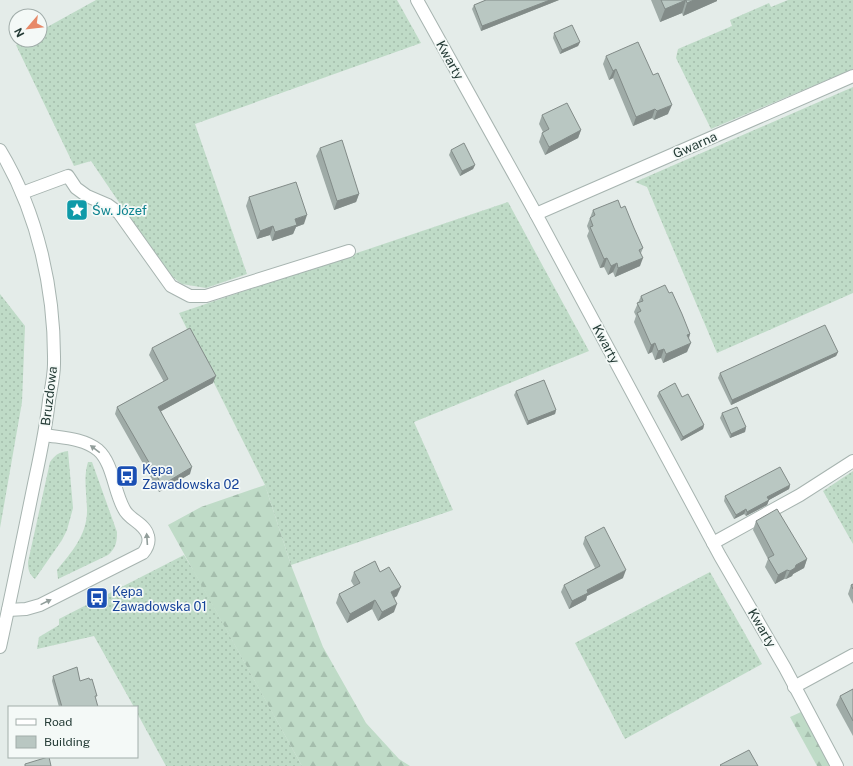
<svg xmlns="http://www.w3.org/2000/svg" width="853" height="766" font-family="'Public Sans',sans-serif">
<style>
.grass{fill:url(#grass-dots)}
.forest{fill:url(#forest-firs)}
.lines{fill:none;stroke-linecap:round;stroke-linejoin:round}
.minor-casing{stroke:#a7b4b0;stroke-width:14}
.minor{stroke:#fff;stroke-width:12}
.wall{fill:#9faba7}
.shaded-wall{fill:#828b88}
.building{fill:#b9c7c2;stroke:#828b88}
.oneway{fill:#929e9b}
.labels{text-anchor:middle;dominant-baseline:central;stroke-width:3.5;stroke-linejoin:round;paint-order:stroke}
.street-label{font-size:13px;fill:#253c37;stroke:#f4f9f7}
.culture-label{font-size:13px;fill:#0d838f;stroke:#f4f9f7;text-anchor:start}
.transit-label{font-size:13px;fill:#164399;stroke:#f4f9f7;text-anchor:start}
</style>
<defs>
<pattern id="grass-dots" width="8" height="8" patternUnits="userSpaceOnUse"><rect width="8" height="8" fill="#bfdbc7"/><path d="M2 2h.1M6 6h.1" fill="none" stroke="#a4bdac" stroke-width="1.8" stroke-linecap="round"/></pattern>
<pattern id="forest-firs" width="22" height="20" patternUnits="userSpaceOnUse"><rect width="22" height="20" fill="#bfdbc7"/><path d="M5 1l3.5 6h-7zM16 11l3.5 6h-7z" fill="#a4bdac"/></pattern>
</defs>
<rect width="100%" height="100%" fill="#e4ece9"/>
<!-- grass -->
<g class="grass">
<path d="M96 0H397L421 43 195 124 247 274 206 288 182 284 167 273 91 161 74 166 16 45 25 40H40V31Z"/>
<path d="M788 0H853V69L711 129 676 58 678 49 732 26 730 20 769 3 771 7Z"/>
<path d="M853 87V293L717 353 647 187 635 182Z"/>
<path d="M508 202 589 351 414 422 453 510 291 565 265 485 179 313Z"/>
<path d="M0 294 25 326 22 402 0 528Z"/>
<path d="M68 451 73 508 67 530 62 540 35 579C29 574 28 570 28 562L50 462C55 455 59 452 68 451Z"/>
<path d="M88 462H92L117 532C117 542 116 548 108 555L58 579 57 570C71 553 87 535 87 511 87 495 83 478 88 462Z"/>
<path d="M853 471V544L823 491Z"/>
<path d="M184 555 194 571 302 766H166L137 713V707H134L94 636 37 649 39 637 59 625V619Z"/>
<path d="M710 572 762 664 625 739 575 643Z"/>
</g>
<!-- forest -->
<g class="forest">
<path d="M265 485 291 565 323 647 366 723 399 759 410 766H302L168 525 201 507Z"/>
<path d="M801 712 830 766H817L790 717Z"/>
</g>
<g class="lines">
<!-- minor casing -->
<g class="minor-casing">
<g id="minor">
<path d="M417 0 536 214 720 556 785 668 837 766"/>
<path d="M0 150C38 213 55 291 54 364 54 376 51 389 49 400 46 429 40 456 34 484 23 538 12 592 0 647"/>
<path d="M22 193 68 176 76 188 87 196 108 205 119 213 171 286 190 296H206L349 251"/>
<path d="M536 214 853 76"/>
<path d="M713 543 800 495 853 461"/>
<path d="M8 610 26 609 40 605 143 553C147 548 150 543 148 536 145 523 129 520 124 509 114 492 113 463 98 450 83 438 62 438 45 435"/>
<path d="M794 687 853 655"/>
</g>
</g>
<!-- minor -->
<use href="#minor" class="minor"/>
</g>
<!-- wall -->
<g class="wall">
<path d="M486 0H559L481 31 472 9 474 5Z"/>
<path d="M651 0H717V1L683 16 682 13 660 22Z"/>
<path d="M554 33 580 42 578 46 560 54 553 38Z"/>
<path d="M606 56 668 114 654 120 652 118 633 126 613 78 609 80 603 64Z"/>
<path d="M542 115 581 130 578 138 545 155 539 142 542 133 543 132 539 124Z"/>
<path d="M320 148 359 194 356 202 334 210 316 156Z"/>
<path d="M451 150 475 165 473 169 460 176 449 155Z"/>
<path d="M249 197 304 224 296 227 293 234 272 241 270 235 257 239 246 206Z"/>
<path d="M621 208 643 248 641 253 640 266 615 277 613 272 608 275 604 267 600 268 587 236 589 231 587 226 593 210Z"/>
<path d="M669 293 690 334 689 339 687 352 663 363 661 358 655 360 652 352 648 354 634 322 636 316 634 312 641 296Z"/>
<path d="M152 348 213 383 161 411 190 474 159 492 115 414 117 407 164 382 149 355Z"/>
<path d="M838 352 836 356 731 405 718 378 720 373Z"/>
<path d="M516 391 556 410 555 414 527 425 514 395Z"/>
<path d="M659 392 704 425 703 429 681 441 657 396Z"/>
<path d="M722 413 746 427 745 432 730 438 720 418Z"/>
<path d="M790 485 789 489 769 500 767 505 746 516 744 514 734 519 724 501 725 496Z"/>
<path d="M756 521 807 559 804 568 793 574 792 576 786 579H784L775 584 765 567 768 559 753 530Z"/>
<path d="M585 537 623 578 587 596 586 600 569 609 561 592 564 585 595 568 583 544Z"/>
<path d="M354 572H380L397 596 394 598V612L378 621 372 609 347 623 336 603 339 594 354 586 351 581Z"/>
<path d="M853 584V604L848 594 851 585Z"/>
<path d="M53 676 80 681 95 699 98 707H59L52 681Z"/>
<path d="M853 689V736L836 705 840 696Z"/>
</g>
<!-- shaded-wall -->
<g class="shaded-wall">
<path d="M550 0H559L481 31 482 26Z"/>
<path d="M686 0 682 13 660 22 665 9Z"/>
<path d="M694 0H717V1L683 16 687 3Z"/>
<path d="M580 42 578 46 560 54 562 50Z"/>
<path d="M616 69 613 78 609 80 613 71Z"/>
<path d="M672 105 668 114 654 120 657 111Z"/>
<path d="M655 109 652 118 633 126 636 117Z"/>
<path d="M581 130 578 138 545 155 549 147Z"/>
<path d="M475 165 473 169 460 176 462 171Z"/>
<path d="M359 194 356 202 334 210 337 201Z"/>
<path d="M307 215 304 224 296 227 293 234 272 241 275 232 295 219Z"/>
<path d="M273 226 270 235 257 239 260 231Z"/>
<path d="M607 258 604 267 600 268 604 259Z"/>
<path d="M643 258 640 266 615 277 618 268Z"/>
<path d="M617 263 613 272 608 275 611 266Z"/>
<path d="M690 334 687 342V335Z"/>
<path d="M655 343 652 352 648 354 651 345Z"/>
<path d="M691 343 687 352 663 363 666 354Z"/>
<path d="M664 349 661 358 655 360 658 351Z"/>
<path d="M838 352 836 356 731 405 732 400Z"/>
<path d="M216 376 213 383 156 414 158 407Z"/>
<path d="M556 410 555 414 527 425 528 421Z"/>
<path d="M704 425 703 429 681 441 683 437Z"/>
<path d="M746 427 745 432 730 438 731 434Z"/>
<path d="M192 467 190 474 159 492 162 485Z"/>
<path d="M790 485 789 489 769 500 767 505 746 516 747 512 767 497Z"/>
<path d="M746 509 744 514 734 519 736 515Z"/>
<path d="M807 559 804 568 793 574 792 576 786 579 790 571 796 565Z"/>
<path d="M626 570 623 578 587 596 586 600 569 609 572 601 587 590Z"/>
<path d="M787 570 784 579 775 584 778 575Z"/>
<path d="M401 587 397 596 388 601 391 592Z"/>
<path d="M375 600 372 609 347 623 350 614Z"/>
<path d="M397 604 394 612 378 621 382 612Z"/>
</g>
<!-- building -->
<g class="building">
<path d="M486 0H550L482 26 474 5Z"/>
<path d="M661 0H694L687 3 686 0 665 9Z"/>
<path d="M572 25 580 42 562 50 554 33Z"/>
<path d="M638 42 653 75 658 73 672 105 657 111 655 109 636 117 616 69 613 71 606 56Z"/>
<path d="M567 103 581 130 549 147 542 133 549 129 542 115Z"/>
<path d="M342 140 359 194 337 201 320 148Z"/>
<path d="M464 143 475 165 462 171 451 150Z"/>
<path d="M296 182 307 215 295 219 297 225 275 232 273 226 260 231 249 197Z"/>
<path d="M618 200 621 208 625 206 634 228 643 248 639 250 643 258 618 268 617 263 611 266 607 258 604 259 590 227 593 226 590 218 595 215 593 210Z"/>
<path d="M665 285 669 293 672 292 682 314 690 334 687 335 691 343 666 354 664 349 658 351 655 343 651 345 637 313 641 311 637 303 643 301 641 296Z"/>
<path d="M825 325 838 352 732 400 720 373Z"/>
<path d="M190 328 216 376 158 407 192 467 162 485 117 407 168 379 152 348Z"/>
<path d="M544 380 556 410 528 421 516 391Z"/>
<path d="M675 383 682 397 688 394 704 425 683 437 659 392Z"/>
<path d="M737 407 746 427 731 434 722 413Z"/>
<path d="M780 467 790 485 767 497 769 500 747 512 746 509 736 515 725 496Z"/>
<path d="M777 509 807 559 796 565 795 568 790 571 787 570 778 575 768 558 774 555 756 521Z"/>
<path d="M604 527 626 570 587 590 588 593 572 601 564 585 600 566 585 537Z"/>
<path d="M375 561 380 572 389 567 401 587 391 592 397 604 382 612 375 600 350 614 339 594 360 583 354 572Z"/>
<path d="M853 584V589L851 585Z"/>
<path d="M77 667 80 681 89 678 90 680 92 679 97 696H95L98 707H62L53 676Z"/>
<path d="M853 689V721L840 696Z"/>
<path d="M749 750 758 766H721L720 765Z"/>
<path d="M48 757H49L51 766H25V764Z"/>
</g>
<!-- one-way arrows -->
<defs><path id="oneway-solid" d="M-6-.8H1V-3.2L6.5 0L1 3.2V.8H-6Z"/></defs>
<g class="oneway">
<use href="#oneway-solid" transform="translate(95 449) rotate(-143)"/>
<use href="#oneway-solid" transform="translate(147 539) rotate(-94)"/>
<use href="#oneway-solid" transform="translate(46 602) rotate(-26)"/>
</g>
<!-- icons -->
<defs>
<g id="sight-square" transform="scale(1.15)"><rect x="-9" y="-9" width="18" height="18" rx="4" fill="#0f9aa8" stroke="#f4f9f7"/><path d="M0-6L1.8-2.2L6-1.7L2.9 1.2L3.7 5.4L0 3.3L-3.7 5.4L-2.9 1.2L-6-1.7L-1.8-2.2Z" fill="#fff"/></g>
<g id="bus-square" transform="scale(1.15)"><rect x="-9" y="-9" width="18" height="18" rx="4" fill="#1a4fb4" stroke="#f4f9f7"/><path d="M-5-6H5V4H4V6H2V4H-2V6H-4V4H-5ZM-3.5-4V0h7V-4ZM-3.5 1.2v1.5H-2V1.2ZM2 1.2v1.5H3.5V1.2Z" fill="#fff"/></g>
</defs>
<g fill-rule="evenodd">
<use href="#sight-square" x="77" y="210"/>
<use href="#bus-square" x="127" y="476"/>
<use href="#bus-square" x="97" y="598"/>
</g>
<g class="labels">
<!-- street labels -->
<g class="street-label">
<text transform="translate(450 60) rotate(61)">Kwarty</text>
<text transform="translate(695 145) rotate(-24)">Gwarna</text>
<text transform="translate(606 344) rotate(62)">Kwarty</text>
<text transform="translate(49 396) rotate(-83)">Bruzdowa</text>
<text transform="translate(762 628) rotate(60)">Kwarty</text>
</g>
<!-- culture labels -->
<g class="culture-label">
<text x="92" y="210">Św. Józef</text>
</g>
<!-- transit labels -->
<g class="transit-label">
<text x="142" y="469">Kępa<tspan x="142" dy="15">Zawadowska 02</tspan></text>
<text x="112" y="591">Kępa<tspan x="112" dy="15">Zawadowska 01</tspan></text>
</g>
</g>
<!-- legend -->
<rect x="8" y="706" width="130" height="52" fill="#f4f9f7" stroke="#a1adaa"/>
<rect x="16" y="719" width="20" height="6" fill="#ffffff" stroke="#a1adaa"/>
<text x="44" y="726" font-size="12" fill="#253c37">Road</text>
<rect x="16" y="736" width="20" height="12" fill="#b9c7c2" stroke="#a1adaa"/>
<text x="44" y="746" font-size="12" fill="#253c37">Building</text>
<!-- north arrow -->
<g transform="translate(28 28) rotate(242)"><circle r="19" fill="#f4f9f7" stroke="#a1adaa"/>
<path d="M0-3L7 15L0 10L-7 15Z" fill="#e78968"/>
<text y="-6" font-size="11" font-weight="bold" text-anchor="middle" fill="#253c37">N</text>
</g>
</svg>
